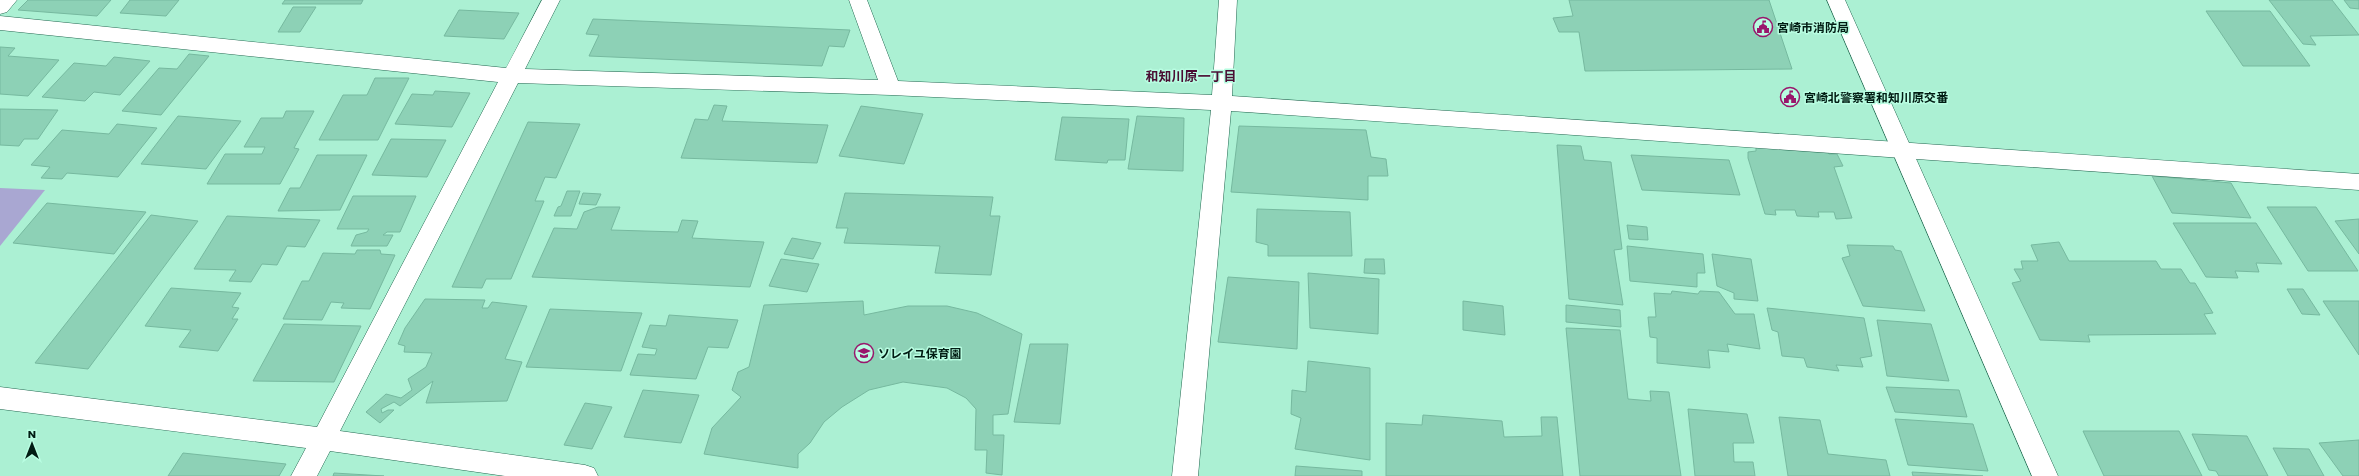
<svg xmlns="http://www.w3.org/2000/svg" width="2359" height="476" font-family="Poppins,'Noto Sans JP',sans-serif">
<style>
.green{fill:#a9a7d2}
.building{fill:#8dd1b6;stroke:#76b99f}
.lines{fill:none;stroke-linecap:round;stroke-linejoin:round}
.street-casing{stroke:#236851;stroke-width:1}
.secondary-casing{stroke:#236851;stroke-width:1}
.street{fill:#fff;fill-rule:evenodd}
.secondary{fill:#fff;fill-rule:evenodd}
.labels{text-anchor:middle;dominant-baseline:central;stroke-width:3;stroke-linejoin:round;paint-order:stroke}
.poi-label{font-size:12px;font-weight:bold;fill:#011c13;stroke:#b8fde1;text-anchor:start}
.neighbourhood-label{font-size:13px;font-weight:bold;fill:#4a0d33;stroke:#b8fde1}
</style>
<rect width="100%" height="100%" fill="#abf0d3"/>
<!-- green -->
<path class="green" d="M0 188 45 190 0 246Z"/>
<!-- building -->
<g class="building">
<path d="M28 0H111L97 16 18 10Z"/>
<path d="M130 0H179L166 16 120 13Z"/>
<path d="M285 0H363L361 4H282Z"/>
<path d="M1569 0H1769L1792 69 1585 71 1579 32H1559L1553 18 1573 16Z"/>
<path d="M2269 0H2332L2359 35 2310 36 2316 45 2303 44Z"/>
<path d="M2344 0H2359V9L2350 8Z"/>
<path d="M293 7H316L300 32H278Z"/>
<path d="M459 10 519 13 504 39 444 36Z"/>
<path d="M2206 11H2270L2310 66H2243Z"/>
<path d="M593 19 850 30 844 47 829 46 822 66 589 56 599 35 586 34Z"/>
<path d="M0 47 15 48 8 56 59 60 28 96 0 94Z"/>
<path d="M189 54 209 56 161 115 122 111 159 68 177 69Z"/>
<path d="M114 57 150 61 120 95 94 92 85 101 42 97 74 63 106 66Z"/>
<path d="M375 78H409L378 140H319L343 95H367Z"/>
<path d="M435 91 470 93 452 127 395 124 412 94 433 95Z"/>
<path d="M714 105 727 106 722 121 828 125 817 163 681 158 695 119 708 120Z"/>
<path d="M861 106 923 114 904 164 839 156Z"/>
<path d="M0 109 58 110 38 139H24L19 146 0 145Z"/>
<path d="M286 111H314L294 148 299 149 280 184H207L225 154H262L265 147H244L261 118H283Z"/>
<path d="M178 116 241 121 206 169 141 164Z"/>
<path d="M1137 116 1184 118 1183 171 1128 169Z"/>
<path d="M1062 117 1129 119 1125 160H1108L1107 163 1055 160Z"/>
<path d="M528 122 580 124 556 178 545 177 535 201H544L511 279H486L482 288 452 287Z"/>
<path d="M117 124 157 128 118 177 67 173 62 179 41 178 50 167 31 165 62 130 109 134Z"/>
<path d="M1239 126 1366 130 1371 157 1386 159 1388 176H1368V200L1231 192Z"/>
<path d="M391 139 446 140 427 177 372 175Z"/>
<path d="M1756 142 1826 147 1829 154H1837L1843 166 1834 167 1852 218 1836 219 1834 212H1818L1819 217 1797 216 1795 210H1775L1776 215 1765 214 1748 158V152L1756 151Z"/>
<path d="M1557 145 1581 146 1584 160 1611 162 1622 249 1614 250 1623 305 1569 299Z"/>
<path d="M317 155H367L340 210 278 211 290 188H300Z"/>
<path d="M1631 155 1729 160 1740 195 1642 190Z"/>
<path d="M2152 176 2231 183 2251 218 2172 213Z"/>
<path d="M567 191H580L571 216H554L558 207 561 206Z"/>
<path d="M583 193 601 194 596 205 579 204Z"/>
<path d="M845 193 993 197 990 216H1000L991 275 935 273 940 246 844 243 848 228H836Z"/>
<path d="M353 196H416L400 232H387L383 235H393L387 246H351L356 235 367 232 369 229H337Z"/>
<path d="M47 203 146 212 114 254 13 243Z"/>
<path d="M598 207H620L611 230 678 232 682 220 698 221 692 238 764 242 750 287 532 277 554 228 577 229 584 212Z"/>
<path d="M2267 207H2316L2358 271H2308Z"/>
<path d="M1257 209 1350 212 1352 256H1268V245L1256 242Z"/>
<path d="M151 215 198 221 88 369 35 363Z"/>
<path d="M227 216 320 220 305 247 287 246 277 265 262 264 251 282 229 281 236 270 194 269Z"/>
<path d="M2359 219V254L2335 221Z"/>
<path d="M2173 223H2256L2282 264 2256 263 2259 272 2235 271 2238 278 2206 277Z"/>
<path d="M1627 225 1647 227 1648 240 1629 239Z"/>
<path d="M792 238 821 243 813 259 784 254Z"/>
<path d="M2059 242 2069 261H2156L2161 269H2181L2190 283H2195L2213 313 2204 314 2216 334 2088 335 2090 342 2040 340 2012 283 2021 281 2014 269H2023L2021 261H2038L2031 245Z"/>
<path d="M1847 245 1893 246 1895 250 1901 251 1925 311 1863 306 1842 258 1850 256Z"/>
<path d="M1627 246 1703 254 1705 273H1697V287L1630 281Z"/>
<path d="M357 250H380L381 254 395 255 370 309 341 308 344 303 331 302 322 320 283 319 302 281H309L323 253 355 254Z"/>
<path d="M1712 254 1751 259 1758 301 1734 299V293L1717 286Z"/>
<path d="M781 259 819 264 807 292 769 286Z"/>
<path d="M1365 259H1384L1385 274 1364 273Z"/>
<path d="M1308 273 1379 279 1378 334 1310 328Z"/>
<path d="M1228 277 1299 282 1297 349 1218 342Z"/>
<path d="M171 288 241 293 232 307 239 308 232 319H238L218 351 179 347 191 330 145 326Z"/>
<path d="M2287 289H2303L2320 315 2302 314Z"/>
<path d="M1672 291 1698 294 1700 291 1719 292 1735 314H1754L1760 349 1727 344 1729 352 1708 350 1710 368 1657 363V338L1650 337 1648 317H1656L1654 293 1671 294Z"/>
<path d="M425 299 485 300 482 308H488L492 302 527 306 505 359 522 362 507 401 426 403 433 381 400 406 394 402 381 409 382 413 388 410H394L380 423 366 412 386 394 401 398 412 390 408 379 426 367 432 353 404 352 405 346 398 344 405 328Z"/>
<path d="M863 301 864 315 908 306H947L977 313 1022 334 1008 414 993 415V435H1004L1002 475 986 473 987 450H975L976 409 966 398 947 388 903 382 869 390 842 407 824 422 810 443 798 454V468L704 454 712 428 741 397 732 390 738 372 749 367 764 305Z"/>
<path d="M1463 301 1503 306 1505 335 1463 330Z"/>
<path d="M2323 301H2359V355Z"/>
<path d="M1566 305 1620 310 1621 327 1566 322Z"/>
<path d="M1767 308 1864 318 1872 356 1860 358 1863 367 1836 365 1839 371 1807 367 1804 358 1782 356 1778 332 1772 330Z"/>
<path d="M550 309 642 313 621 371 526 367Z"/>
<path d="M669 315 738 320 728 348 708 347 696 379 630 375 638 354 655 355 657 349 642 347 650 325 666 326Z"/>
<path d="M1877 320 1931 324 1949 381 1887 376Z"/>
<path d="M284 324 361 326 334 382 253 381Z"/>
<path d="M1566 328 1620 330 1628 399 1651 401 1650 391 1669 392 1681 476H1580Z"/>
<path d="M1030 344H1068L1060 424 1014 422Z"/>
<path d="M1308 361 1370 368V460L1295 449 1301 418 1291 414 1292 390 1306 392Z"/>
<path d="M1886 387 1959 390 1967 417 1895 412Z"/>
<path d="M643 390 699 395 681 443 624 437Z"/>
<path d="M585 403 612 407 592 449 564 445Z"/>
<path d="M1688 409 1747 414 1754 443H1733L1734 462H1753L1755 476H1695Z"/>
<path d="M1423 415 1502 421 1504 437 1542 436 1541 417H1557L1563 476H1386V423L1422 425Z"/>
<path d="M1779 417 1820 420 1828 454 1886 460 1890 476H1788Z"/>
<path d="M1895 419 1973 424 1988 471 1908 465Z"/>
<path d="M2083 431H2179L2202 476H2104Z"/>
<path d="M2192 434 2247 436 2268 476H2219L2216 471 2209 470Z"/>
<path d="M2359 440V476H2343L2319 443Z"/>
<path d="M2273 448 2309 449 2324 476H2288Z"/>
<path d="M183 453 286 464 279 476H168Z"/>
<path d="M1296 466 1362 471V476H1295Z"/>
<path d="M1912 472 1983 476H1913Z"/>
<path d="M334 473 384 476H333Z"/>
</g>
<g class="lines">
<!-- street casing -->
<g class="street-casing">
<g id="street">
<path d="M0 0H17L7 12 0 14Z"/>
<path d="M542 0H560L525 69 878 80 849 0H867L898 81 1212 95 1219 0H1237L1232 96 2359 174V190L1231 111 1198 476H1172L1211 110 891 95 518 83 340 431 585 465 594 468 598 476H505L330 451 317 476H291L306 448 0 409V387L317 427 498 82 0 30V16L506 68Z"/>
</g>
</g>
<!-- secondary casing -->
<g class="secondary-casing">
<path id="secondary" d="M1827 0H1845L2058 476H2032Z"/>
</g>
<!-- street -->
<use href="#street" class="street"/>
<!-- secondary -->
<use href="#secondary" class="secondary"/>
</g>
<!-- icons -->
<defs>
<g id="civic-ring" transform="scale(1)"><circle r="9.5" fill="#b8fde1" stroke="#99166c" stroke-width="1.5"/><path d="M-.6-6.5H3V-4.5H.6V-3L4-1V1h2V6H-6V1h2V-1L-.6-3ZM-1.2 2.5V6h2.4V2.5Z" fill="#99166c"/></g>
<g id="school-ring" transform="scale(1)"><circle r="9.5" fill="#b8fde1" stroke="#99166c" stroke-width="1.5"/><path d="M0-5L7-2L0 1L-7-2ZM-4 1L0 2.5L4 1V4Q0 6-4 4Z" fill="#99166c"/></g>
</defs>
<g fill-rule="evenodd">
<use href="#civic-ring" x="1763" y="27"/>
<use href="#civic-ring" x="1790" y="97"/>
<use href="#school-ring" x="864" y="353"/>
</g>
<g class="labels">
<!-- poi labels -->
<g class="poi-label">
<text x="1777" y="27">宮崎市消防局</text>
<text x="1804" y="97">宮崎北警察署和知川原交番</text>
<text x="878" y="353">ソレイユ保育園</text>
</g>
<!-- neighbourhood labels -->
<g class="neighbourhood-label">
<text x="1191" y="76">和知川原一丁目</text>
</g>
</g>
<!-- north arrow -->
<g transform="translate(32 444)" stroke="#b8fde1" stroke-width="3" paint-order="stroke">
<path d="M0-3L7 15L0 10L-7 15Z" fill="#011c13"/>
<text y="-6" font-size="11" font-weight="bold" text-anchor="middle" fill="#011c13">N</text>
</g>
</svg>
